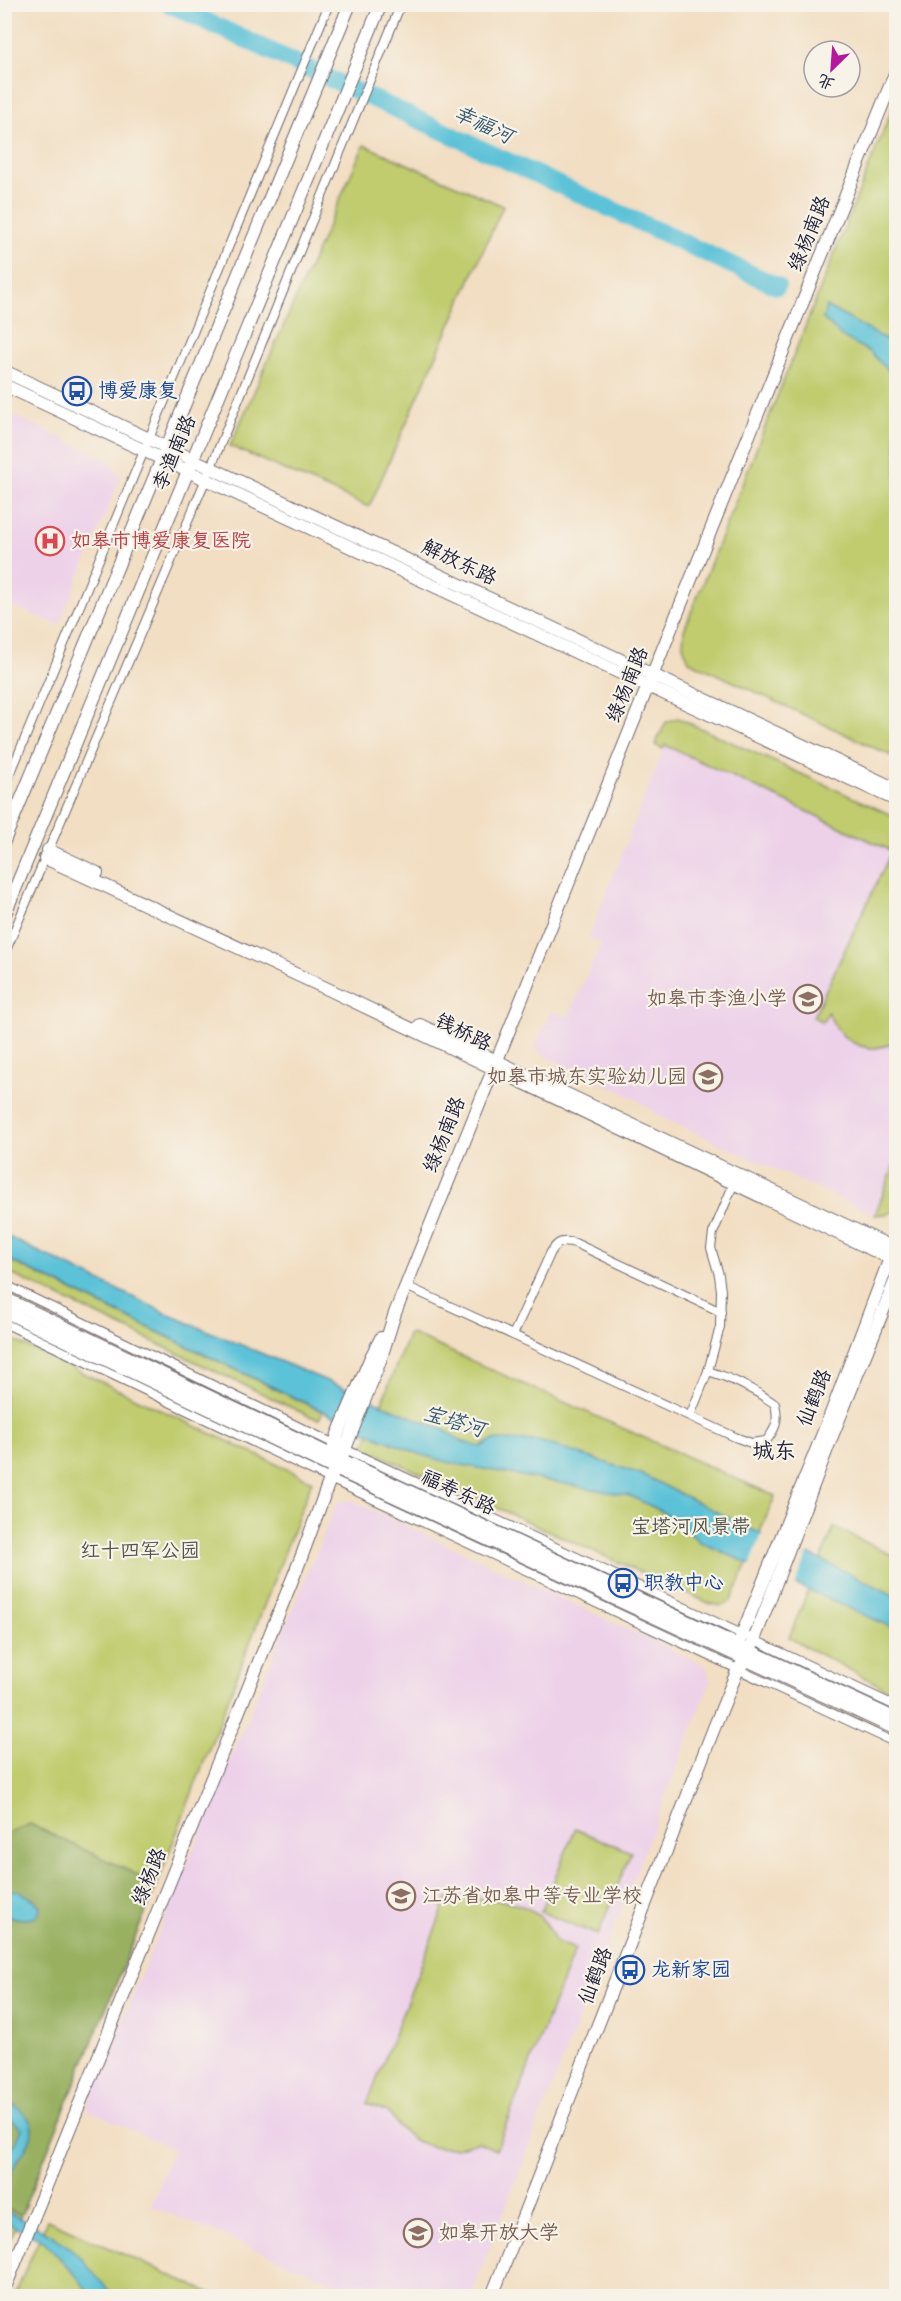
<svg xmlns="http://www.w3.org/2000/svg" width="901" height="2301" font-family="Mynerve,'LXGW WenKai TC',sans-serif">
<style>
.built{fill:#edd1e9}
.green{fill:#c0cc6e;stroke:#717754;stroke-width:1.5}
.forest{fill:#98b061;stroke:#5d694e;stroke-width:1.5}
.water{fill:#5bc2d8;stroke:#3e728a;stroke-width:1.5}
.pier{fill:#f2dec2}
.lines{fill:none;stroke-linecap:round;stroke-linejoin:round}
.river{stroke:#5bc2d8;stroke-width:18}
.street-casing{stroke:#6b646a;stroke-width:10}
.secondary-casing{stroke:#6b646a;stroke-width:14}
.street{stroke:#fff;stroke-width:8}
.secondary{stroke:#fff;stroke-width:12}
.labels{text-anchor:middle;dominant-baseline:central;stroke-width:4.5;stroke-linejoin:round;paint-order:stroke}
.street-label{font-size:20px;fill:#22223b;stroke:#f7f3e8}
.transit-label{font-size:20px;fill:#164399;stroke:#f7f3e8;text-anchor:start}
.health-label{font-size:20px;fill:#be3a42;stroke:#f7f3e8;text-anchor:start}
.education-label{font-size:20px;fill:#785e54;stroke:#f7f3e8;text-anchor:end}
.park-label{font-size:20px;fill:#51554a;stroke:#f7f3e8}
.water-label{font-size:21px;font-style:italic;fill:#365a72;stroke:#f7f3e8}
.quarter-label{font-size:22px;fill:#22223b;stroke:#f7f3e8}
</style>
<rect width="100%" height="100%" fill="#f7f3e8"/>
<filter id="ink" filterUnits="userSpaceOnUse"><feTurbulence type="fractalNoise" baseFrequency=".0167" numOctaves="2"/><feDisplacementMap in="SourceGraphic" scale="12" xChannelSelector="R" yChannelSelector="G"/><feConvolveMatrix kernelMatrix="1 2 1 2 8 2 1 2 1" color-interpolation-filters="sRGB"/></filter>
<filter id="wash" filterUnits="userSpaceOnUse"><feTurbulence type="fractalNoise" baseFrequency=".008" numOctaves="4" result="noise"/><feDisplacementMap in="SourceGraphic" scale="24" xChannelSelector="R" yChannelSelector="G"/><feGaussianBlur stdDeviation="1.35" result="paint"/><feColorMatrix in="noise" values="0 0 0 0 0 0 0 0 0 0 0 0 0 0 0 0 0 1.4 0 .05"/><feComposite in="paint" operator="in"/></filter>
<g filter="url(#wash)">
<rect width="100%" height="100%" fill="#f2dec2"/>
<!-- built -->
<g class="built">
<path d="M4 410 110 462 121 477 59 625 5 604Z"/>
<path d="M665 745 896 853V1160L875 1215 661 1117 638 1100 543 1055 535 1047 551 1011 568 1017 601 944 589 937Z"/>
<path d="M351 1500 706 1666 710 1682 471 2296H367L151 2206 173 2149 86 2109 337 1502Z"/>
</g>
<!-- green -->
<g class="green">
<path d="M896 99V758L689 661 683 646 684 630Z"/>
<path d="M364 145 503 206 369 507 230 446Z"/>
<path d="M678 718 896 817V853L665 745 663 749 655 745 666 722Z"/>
<path d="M889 857 896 861V1041C867 1058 839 1041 828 1012L823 1022 813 1017Z"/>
<path d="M896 1160V1209L890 1213 875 1215Z"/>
<path d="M4 1258 323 1412 319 1419 309 1416 5 1271Z"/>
<path d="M409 1333 775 1496 731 1601 722 1606 711 1604 364 1448Z"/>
<path d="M4 1336 312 1481 157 1884 21 2215 5 2252Z"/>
<path d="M834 1527 896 1557V1694L789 1638Z"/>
<path d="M575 1829 631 1852 598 1935 541 1912Z"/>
<path d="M474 1898C499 1900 526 1901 544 1921 549 1926 552 1935 555 1941L575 1949 496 2150 478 2142 455 2148 432 2147 413 2140 398 2126 388 2112 367 2104 447 1899Z"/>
<path d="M47 2220 217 2296H17L15 2295Z"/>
</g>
<!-- forest -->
<path class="forest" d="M30 1824 157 1884 21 2215 5 2208V1834Z"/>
<!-- water -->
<g class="water">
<path d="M826 306 885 339 896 349V379L870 352 841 336 823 319Z"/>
<path d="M4 1235 170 1315 446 1431 461 1441 480 1447 493 1440 539 1441 641 1474 753 1530 815 1557 896 1596V1629L700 1542 663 1512 630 1496 451 1463 422 1455 370 1434 5 1258Z"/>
<path d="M5 1889C18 1890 31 1896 40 1906L39 1914C29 1923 17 1918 5 1915Z"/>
<path d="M4 2099C26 2113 42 2123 25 2150 22 2155 17 2160 15 2165 7 2180 6 2195 6 2211 32 2225 60 2236 81 2258 93 2271 102 2286 116 2296H91L78 2278 45 2242 5 2222V2158L17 2141 22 2129 5 2114Z"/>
</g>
<!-- pier -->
<path class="pier" d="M763 1531 809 1551 795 1586 750 1566Z"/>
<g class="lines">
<!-- river -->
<path class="river" d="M169 4 777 286"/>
</g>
</g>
<g filter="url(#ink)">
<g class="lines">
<!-- street casing -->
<g class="street-casing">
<g id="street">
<path d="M4 789 329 4"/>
<path d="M4 955 211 467 401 4"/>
<path d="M4 1284 345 1449 896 1706"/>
<path d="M406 1286 735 1437 751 1443 766 1441C776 1429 779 1420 775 1404 755 1390 732 1378 708 1371"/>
<path d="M4 1323 330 1479 896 1743"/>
<path d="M513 1335 551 1252C558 1241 563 1240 575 1243L721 1312"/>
<path d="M690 1416 708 1371 720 1327 721 1291 719 1275 711 1248 713 1233 734 1183"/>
</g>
</g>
<!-- secondary casing -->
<g class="secondary-casing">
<g id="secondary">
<path d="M4 371 896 789"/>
<path d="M4 385 648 686 896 800"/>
<path d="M4 841 350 4"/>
<path d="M48 850 97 873"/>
<path d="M45 858 332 991 896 1261"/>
<path d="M4 916 381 4"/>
<path d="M420 1025 896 1249"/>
<path d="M4 1298 331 1455 896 1719"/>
<path d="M4 1311 329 1466 896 1729"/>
<path d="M329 1463 338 1434 371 1357 381 1338"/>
<path d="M735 1652 832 1411 892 1253"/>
<path d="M4 2290 301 1558 330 1479 341 1459 380 1361 395 1313 896 71"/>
<path d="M492 2296 714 1728 738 1669 746 1660 754 1640 830 1441 896 1279"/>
</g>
</g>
<!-- street -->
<use href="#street" class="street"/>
<!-- secondary -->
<use href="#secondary" class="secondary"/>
</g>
</g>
<!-- icons -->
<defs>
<g id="bus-ring" transform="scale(1.5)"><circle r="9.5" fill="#f7f3e8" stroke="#1a4fb4" stroke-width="1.5"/><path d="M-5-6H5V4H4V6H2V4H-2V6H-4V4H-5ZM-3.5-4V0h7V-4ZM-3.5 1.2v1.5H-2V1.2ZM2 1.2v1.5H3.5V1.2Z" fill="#1a4fb4"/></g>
<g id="hospital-ring" transform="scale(1.5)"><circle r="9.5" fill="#f7f3e8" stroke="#e0444e" stroke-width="1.5"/><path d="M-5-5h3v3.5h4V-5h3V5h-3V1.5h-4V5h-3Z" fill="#e0444e"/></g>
<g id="school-ring" transform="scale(1.5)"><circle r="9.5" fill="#f7f3e8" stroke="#8d6e63" stroke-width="1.5"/><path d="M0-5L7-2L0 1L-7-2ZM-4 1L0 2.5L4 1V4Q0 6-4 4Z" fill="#8d6e63"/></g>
</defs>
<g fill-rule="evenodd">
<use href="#bus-ring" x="77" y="391"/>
<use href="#hospital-ring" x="50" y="541"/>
<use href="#school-ring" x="808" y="999"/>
<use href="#school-ring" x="708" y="1077"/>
<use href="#bus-ring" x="623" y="1583"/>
<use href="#school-ring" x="401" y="1896"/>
<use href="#bus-ring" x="630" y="1970"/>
<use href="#school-ring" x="418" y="2233"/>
</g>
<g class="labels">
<!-- street labels -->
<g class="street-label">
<text transform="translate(810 234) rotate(-68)">绿杨南路</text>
<text transform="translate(175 453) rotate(-67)">李渔南路</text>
<text transform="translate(459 563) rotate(25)">解放东路</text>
<text transform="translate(628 685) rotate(-68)">绿杨南路</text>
<text transform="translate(463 1033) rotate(26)">钱桥路</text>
<text transform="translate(445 1135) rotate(-68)">绿杨南路</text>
<text transform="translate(815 1398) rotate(-68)">仙鹤路</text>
<text transform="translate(458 1493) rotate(25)">福寿东路</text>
<text transform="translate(150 1877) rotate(-68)">绿杨路</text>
<text transform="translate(596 1976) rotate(-69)">仙鹤路</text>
</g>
<!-- transit labels -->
<g class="transit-label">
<text x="98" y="391">博爱康复</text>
<text x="644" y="1583">职教中心</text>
<text x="651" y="1970">龙新家园</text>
</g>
<!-- health labels -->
<g class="health-label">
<text x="71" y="541">如皋市博爱康复医院</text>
</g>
<!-- education labels -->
<g class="education-label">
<text x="787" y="999">如皋市李渔小学</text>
<text x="687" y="1077">如皋市城东实验幼儿园</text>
<text x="422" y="1896" text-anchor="start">江苏省如皋中等专业学校</text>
<text x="439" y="2233" text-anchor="start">如皋开放大学</text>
</g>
<!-- park labels -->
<g class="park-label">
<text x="691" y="1527">宝塔河风景带</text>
<text x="140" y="1551">红十四军公园</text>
</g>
<!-- water labels -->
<g class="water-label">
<text transform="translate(483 125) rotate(25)">幸福河</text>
<text transform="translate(454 1422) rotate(17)">宝塔河</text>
</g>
<!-- quarter labels -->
<g class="quarter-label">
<text x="774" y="1452">城东</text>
</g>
</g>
<!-- margin -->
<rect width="901" height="2301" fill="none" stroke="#f7f3e8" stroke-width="24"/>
<!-- north arrow -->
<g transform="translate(832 69) rotate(205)"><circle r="28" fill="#f7f3e8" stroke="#a29fa3" stroke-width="1.5"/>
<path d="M0-4.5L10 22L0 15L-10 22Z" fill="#b5179e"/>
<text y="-9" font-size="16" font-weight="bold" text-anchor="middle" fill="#22223b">北</text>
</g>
</svg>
